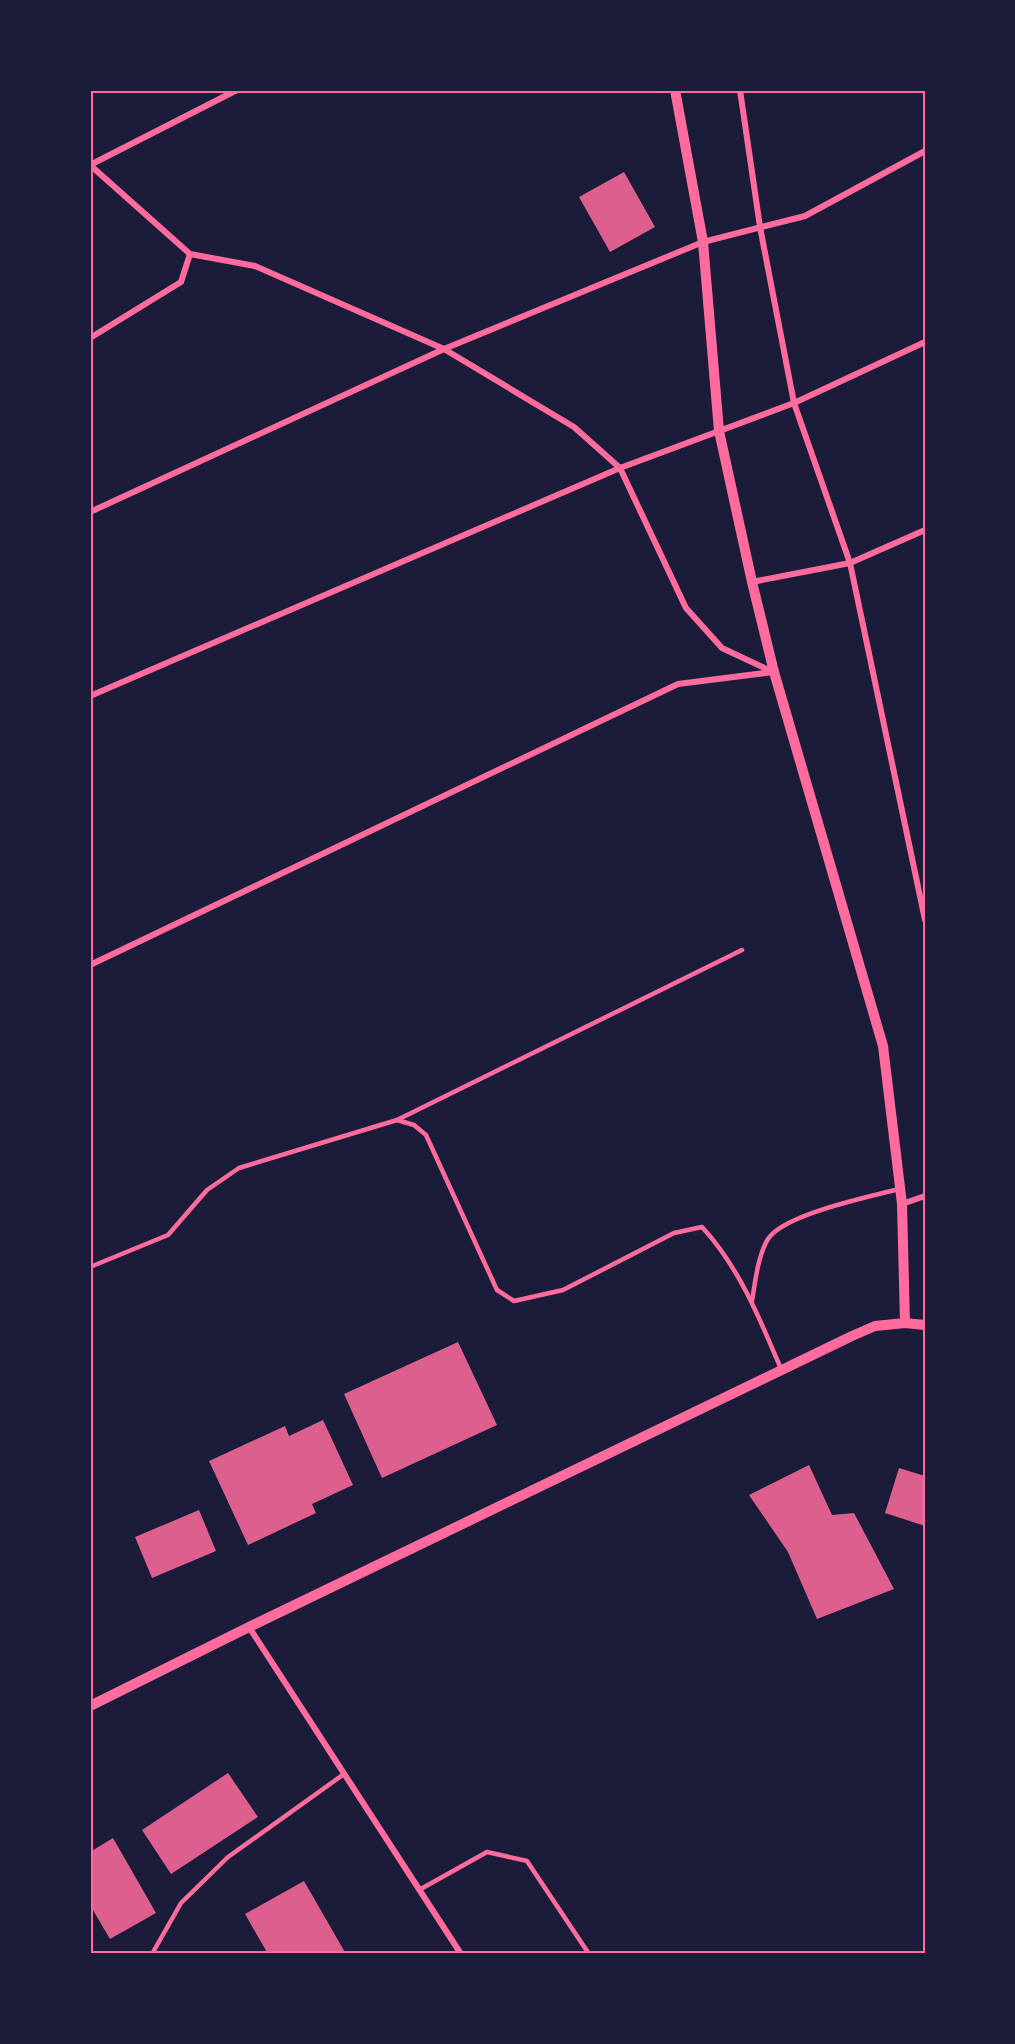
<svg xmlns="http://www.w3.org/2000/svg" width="1015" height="2044" font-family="'Roboto Condensed',sans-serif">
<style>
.building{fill:#dd5f8e}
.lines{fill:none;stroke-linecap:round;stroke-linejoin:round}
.service{stroke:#ff6b9d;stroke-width:4.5}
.minor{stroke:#ff6b9d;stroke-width:6}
.tertiary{stroke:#ff6b9d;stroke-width:10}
.neatline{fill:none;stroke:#ff6b9d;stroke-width:2}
</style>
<rect width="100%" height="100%" fill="#1b1b3a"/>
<!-- building -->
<g class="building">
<path d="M624 172 655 227 610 252 579 197Z"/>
<path d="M458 1342 497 1425 382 1478 344 1394Z"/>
<path d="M323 1420 353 1485 312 1504 316 1513 248 1545 209 1461 285 1426 289 1436Z"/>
<path d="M809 1465 832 1515 854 1513 894 1589 817 1619 788 1552 749 1495Z"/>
<path d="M899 1468 925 1476V1526L885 1513Z"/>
<path d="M199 1510 216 1551 152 1578 135 1537Z"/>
<path d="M228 1773 258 1817 171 1874 142 1830Z"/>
<path d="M113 1838 156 1913 110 1939 90 1905V1852Z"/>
<path d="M304 1881 346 1954H268L245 1914Z"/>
</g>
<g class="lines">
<!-- service -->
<g class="service">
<path d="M397 1120 742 950"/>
<path d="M90 1267 168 1235 207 1190 239 1168 397 1120 414 1125 426 1135 497 1290 514 1301 563 1290 674 1233 702 1227C739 1267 760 1319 781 1369"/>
<path d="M752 1301C755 1283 758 1255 768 1239 784 1214 869 1197 899 1189"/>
<path d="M419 1890 487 1852 527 1861 589 1954"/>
<path d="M152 1954 181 1903 228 1857 344 1774"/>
</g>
<!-- minor -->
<g class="minor">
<path d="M740 90 760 227 794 403 850 563 925 920"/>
<path d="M90 165 190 254 255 266 444 349 574 427 620 468 686 608 722 648 773 672"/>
<path d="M90 165 237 90"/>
<path d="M90 338 181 282 190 254"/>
<path d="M90 512 444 349 703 242 805 216 925 151"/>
<path d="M752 582 850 563 925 530"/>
<path d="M90 696 620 468 794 403 925 342"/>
<path d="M90 965 678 684 773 672"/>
<path d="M902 1204 925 1196"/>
<path d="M249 1627 461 1954"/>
</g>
<!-- tertiary -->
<g class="tertiary">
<path d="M675 90 703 242 719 431 752 582 774 672 883 1046 902 1204 905 1323"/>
<path d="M90 1706 249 1627 852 1336 875 1326 905 1323 925 1325"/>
</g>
</g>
<!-- border -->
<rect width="1015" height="2044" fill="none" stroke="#1b1b3a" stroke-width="183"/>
<rect x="92" y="92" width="832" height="1860" class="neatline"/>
</svg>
